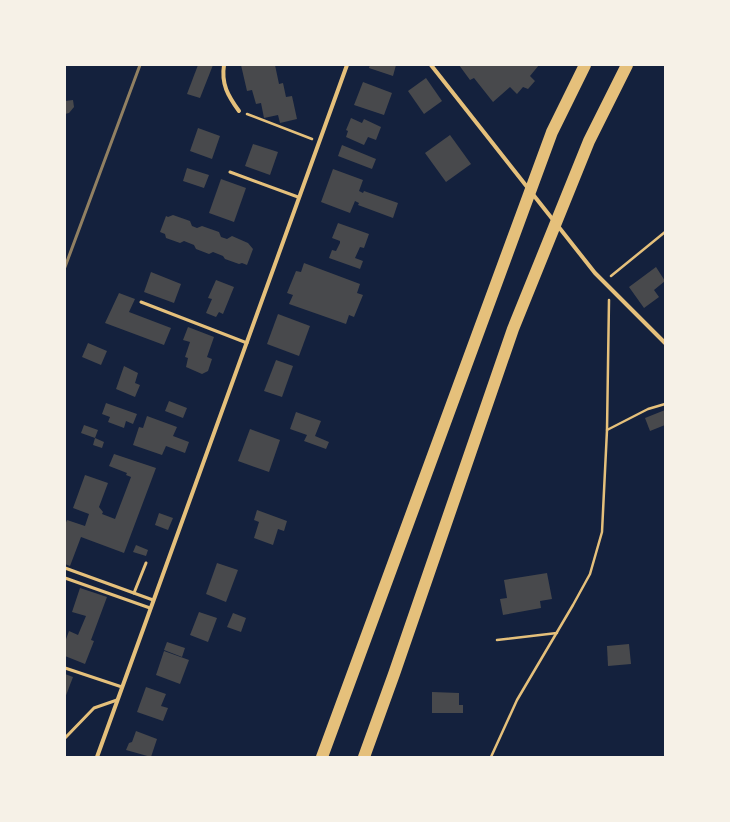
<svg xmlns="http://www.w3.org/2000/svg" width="730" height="822" font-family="'Nunito Sans',sans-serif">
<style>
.building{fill:#48494c}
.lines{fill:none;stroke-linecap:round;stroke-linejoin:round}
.path{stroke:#e5c07b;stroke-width:2.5}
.service{stroke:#e5c07b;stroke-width:3}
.minor{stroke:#e5c07b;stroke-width:4}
.motorway{stroke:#e5c07b;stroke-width:12}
.rail{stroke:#918062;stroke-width:3}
</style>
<rect width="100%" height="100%" fill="#14213d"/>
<!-- building -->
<g class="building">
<path d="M198 65H213L200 98 187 94Z"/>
<path d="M241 65H275L279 84 283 83 286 97 292 96 297 119 280 123 278 115 264 118 261 103 256 104 252 90 247 91Z"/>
<path d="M370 65H396L393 76 369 68Z"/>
<path d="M459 65H539L530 76 535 81 528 89 523 87 517 94 510 87 493 102 474 78 470 80Z"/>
<path d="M426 78 442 101 424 114 408 91Z"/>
<path d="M363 82 392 93 384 115 354 105Z"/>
<path d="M73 100 74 107 69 113 65 114V101Z"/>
<path d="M351 118 362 123 364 119 381 127 376 140 368 137 364 145 346 137 348 131 346 130Z"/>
<path d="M198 128 220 136 212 159 190 151Z"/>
<path d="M450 135 471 164 446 182 425 153Z"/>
<path d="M253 144 278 152 270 175 245 166Z"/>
<path d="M342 145 376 159 372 169 338 156Z"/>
<path d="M187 168 209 175 204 188 183 181Z"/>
<path d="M333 169 363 180 359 191 363 193 364 191 398 203 393 218 358 205 359 203 355 201 350 213 321 202Z"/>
<path d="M221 179 246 188 234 222 209 213Z"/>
<path d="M173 215 190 221 192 226 197 228 202 226 219 232 221 237 227 239 232 236 248 243 253 249 247 265 242 263 239 264 225 259 223 256 213 252 209 254 196 249 194 245 184 241 180 243 166 238 165 234 160 232 166 216 168 217Z"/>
<path d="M338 223 369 234 364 248 360 247 355 258 363 261 360 269 329 258 332 250 336 251 340 243V241L332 238Z"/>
<path d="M304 263 360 284 357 293 363 295 354 317 349 315 346 324 289 304 293 295 287 293 296 271 301 272Z"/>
<path d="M656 267 665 281 654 290 659 297 644 308 629 287Z"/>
<path d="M151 272 181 284 174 303 144 292Z"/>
<path d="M216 280 234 287 223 314 219 312 216 317 206 313 212 299 208 298Z"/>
<path d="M119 293 135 299 129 312 171 328 164 345 105 323Z"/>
<path d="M278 314 310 326 299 356 267 344Z"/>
<path d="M188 327 214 337 207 357 212 359 208 371 202 374 186 367 188 358 185 357 190 342 183 340Z"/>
<path d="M88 343 107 351 101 365 82 357Z"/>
<path d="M276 360 293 366 282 397 264 391Z"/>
<path d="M124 366 138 373 135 383 140 385 135 397 116 389Z"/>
<path d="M169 401 187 408 183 418 165 411Z"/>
<path d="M106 403 137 414 133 424 126 421 124 428 108 422 110 417 102 414Z"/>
<path d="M665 410V425L650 431 645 418Z"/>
<path d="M296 412 321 421 315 436 329 442 326 449 304 441 307 435 290 429Z"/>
<path d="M147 416 177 427 173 436 189 442 185 453 166 446 162 455 133 445 139 427 143 428Z"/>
<path d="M84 425 98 430 95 438 104 442 102 448 93 445 95 438 81 433Z"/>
<path d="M250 429 280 440 269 472 238 461Z"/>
<path d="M114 454 156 468 124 553 81 537 70 566 65 564V525L67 520 85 526 89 514 73 508 85 475 108 483 99 507 103 512 102 514 115 519 131 477 126 475 127 473 109 466Z"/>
<path d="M257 510 287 521 284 531 278 529 273 545 254 538 259 522 254 520Z"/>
<path d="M159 513 173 518 168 530 155 525Z"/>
<path d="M136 545 148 550 146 556 133 552Z"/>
<path d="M217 563 238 570 226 602 206 594Z"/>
<path d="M547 573 552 599 540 601 541 608 503 615 500 599 507 598 504 580Z"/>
<path d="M80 588 107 597 91 640 94 641 85 664 65 656V642L69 631 78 635 86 616 72 612Z"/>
<path d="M199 612 217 618 208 642 190 635Z"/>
<path d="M233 613 246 618 241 632 227 627Z"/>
<path d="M167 642 185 648 182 657 164 650Z"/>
<path d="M629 644 631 664 608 666 607 646Z"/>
<path d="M164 651 189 660 180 684 156 675Z"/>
<path d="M65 674 73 677 65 698Z"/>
<path d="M146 687 166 694 161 706 168 708 163 721 137 712Z"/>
<path d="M432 692 459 693V705H463V713H432Z"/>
<path d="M136 731 157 739 151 757 126 750 129 743 132 742Z"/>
</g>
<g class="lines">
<!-- path -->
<g class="path">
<path d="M247 114 312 139"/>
<path d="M611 276 665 232"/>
<path d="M607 430 648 409 665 404"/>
<path d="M497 640 557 633"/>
<path d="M491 757 517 700 573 605 590 574 602 532 607 430 609 300"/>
</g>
<!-- service -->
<g class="service">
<path d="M230 172 298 197"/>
<path d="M141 302 247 343"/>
<path d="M65 568 153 600"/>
<path d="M65 578 150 608"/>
<path d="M134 593 146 563"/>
<path d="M65 668 122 687"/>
<path d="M65 738 94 708 117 700"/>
</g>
<!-- minor -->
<g class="minor">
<path d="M224 65C221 84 228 96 239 111"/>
<path d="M431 65 595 273 665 343"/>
<path d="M97 757 347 65"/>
</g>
<!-- motorway -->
<g class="motorway">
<path d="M322 757 552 132 585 65"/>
<path d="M364 757 394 674 513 329 589 141 627 65"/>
</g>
<!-- rail -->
<path class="rail" d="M65 267 140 65"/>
</g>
<!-- border -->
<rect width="730" height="822" fill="none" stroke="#f6f1e7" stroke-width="132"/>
</svg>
